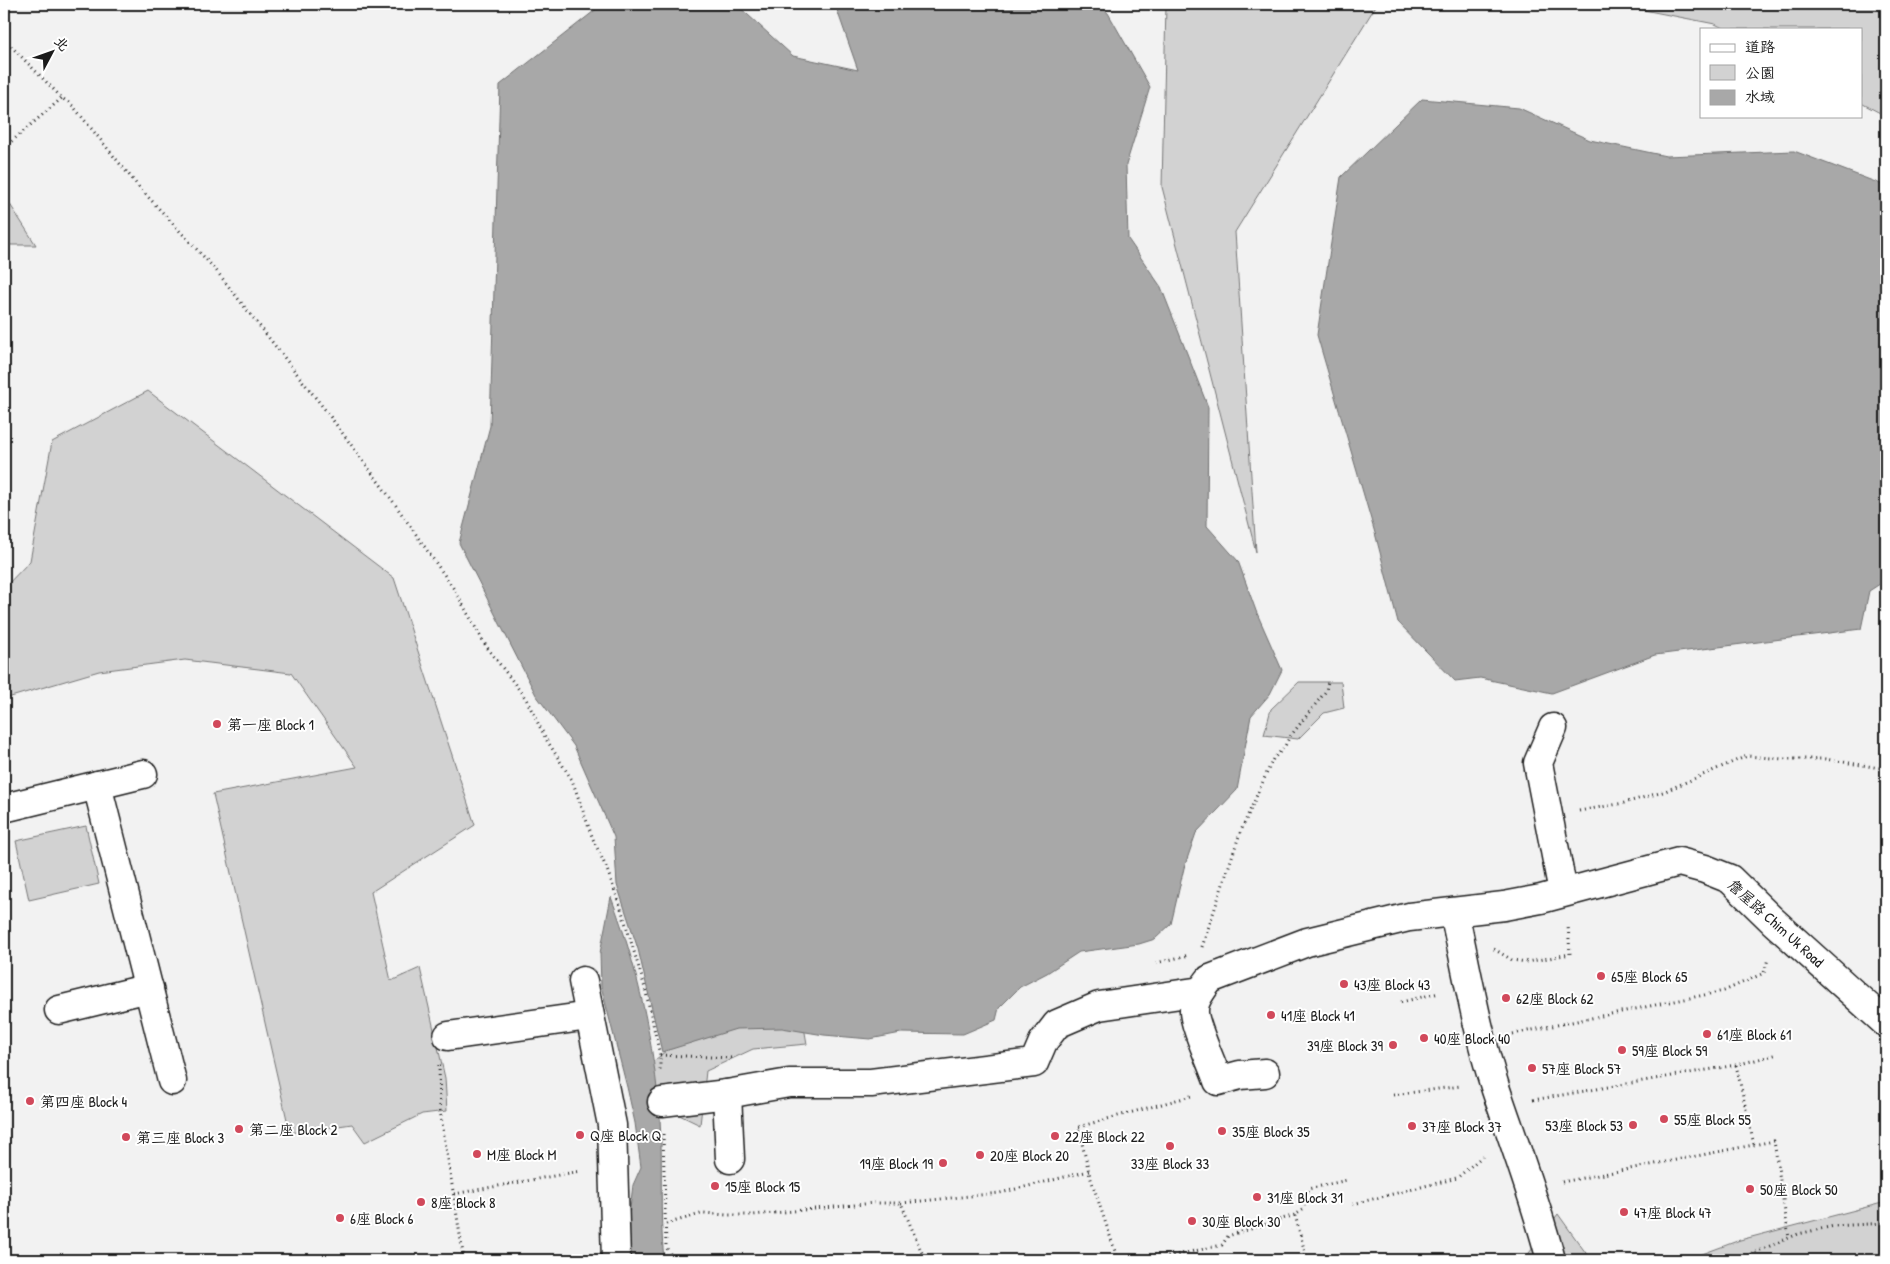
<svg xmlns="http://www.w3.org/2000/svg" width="1890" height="1264" font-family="'Patrick Hand','LXGW WenKai TC',sans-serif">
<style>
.green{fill:#d2d2d2;stroke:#777}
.water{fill:#a8a8a8;stroke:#707070}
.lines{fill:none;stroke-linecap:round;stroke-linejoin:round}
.minor-casing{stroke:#1c1c1c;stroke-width:31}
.path{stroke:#1c1c1c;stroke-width:3;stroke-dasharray:1 4;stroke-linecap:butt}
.minor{stroke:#fff;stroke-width:28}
.poi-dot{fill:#d1495b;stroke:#fff;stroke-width:2}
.labels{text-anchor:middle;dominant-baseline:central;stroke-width:4;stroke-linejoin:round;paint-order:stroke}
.poi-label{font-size:15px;fill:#1c1c1c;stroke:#fff;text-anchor:start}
.street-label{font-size:15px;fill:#1c1c1c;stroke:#fff}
</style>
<rect width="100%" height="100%" fill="#f2f2f2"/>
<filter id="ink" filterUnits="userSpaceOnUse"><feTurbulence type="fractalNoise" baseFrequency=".02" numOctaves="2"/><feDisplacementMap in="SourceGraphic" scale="10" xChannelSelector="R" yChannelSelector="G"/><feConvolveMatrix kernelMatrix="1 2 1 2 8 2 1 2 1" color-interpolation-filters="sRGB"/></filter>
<g filter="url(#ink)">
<!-- green -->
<g class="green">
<path d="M1166 4H1377L1235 232 1256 552 1162 187Z"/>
<path d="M1613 4H1886V116L1861 103V29H1725L1715 24Z"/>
<path d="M4 195 36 245H4Z"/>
<path d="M148 391 394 578 475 825 371 892 391 981 420 968 445 1078 447 1111 422 1114 365 1142 352 1124 290 1133 213 794 357 767 291 673 185 660 99 671 4 699V588L30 561 52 442Z"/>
<path d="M1299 682H1341L1344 708 1324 713 1298 739 1264 735 1271 709Z"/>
<path d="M86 826 99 884 29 900 16 841Z"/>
<path d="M802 1015 807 1044 753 1049 706 1071 700 1125 638 1095 643 1070 708 1016Z"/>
<path d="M1886 1202V1260H1686L1740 1240Z"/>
<path d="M1558 1214 1588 1256V1260H1524Z"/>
</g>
<!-- water -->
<g class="water">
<path d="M603 4H736L793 56 858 70 836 7 837 4H1097L1108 13 1150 87 1126 165 1128 239 1161 287 1208 407 1207 526 1238 561 1256 611 1282 670 1270 694 1251 716 1237 790 1196 833 1184 868 1171 924 1155 939 1139 944 1079 952 1047 973 1020 987 999 1008 996 1020 963 1034 901 1033 870 1039 824 1035 782 1028 736 1029 662 1052 638 949 617 885 614 837 574 746 536 695 459 543 490 426 500 85Z"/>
<path d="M1422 99 1519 108 1590 140 1666 156 1794 151 1886 186V304L1885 311 1886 325V580L1869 591 1861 629 1655 655 1552 693 1480 678 1455 681 1398 622 1375 533 1317 335 1341 177Z"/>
<path d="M611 897C638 968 654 1044 660 1119 663 1166 659 1213 664 1260H628L627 1232 633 1185 641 1167 635 1123 627 1087 601 986 600 953Z"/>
</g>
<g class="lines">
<!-- minor casing -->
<g class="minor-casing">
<g id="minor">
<path d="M1553 728 1538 763 1563 892"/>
<path d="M97 785 172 1081"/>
<path d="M4 808 143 774"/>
<path d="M1454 912C1467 971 1477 1032 1496 1090 1515 1146 1536 1202 1551 1260"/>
<path d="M583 981 612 1125 616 1260"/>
<path d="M59 1010 149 988"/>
<path d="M448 1036 589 1016"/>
<path d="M1265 1073 1240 1075 1218 1081C1213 1066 1193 1023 1194 1010 1194 999 1204 987 1210 979L1307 942 1409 917 1504 906 1541 899 1679 862 1705 869 1730 879 1773 921 1886 1023"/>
<path d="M727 1094 730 1159"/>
<path d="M662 1102 727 1094 789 1083H871L1034 1063 1043 1042 1057 1024 1099 1006 1201 991"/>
</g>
</g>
<!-- path -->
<g class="path">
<path d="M4 39 62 98 73 106 138 186 215 269 326 411 392 500 454 589 486 646 526 699 546 739 572 780 593 839 606 867 620 905 645 988 660 1055V1070"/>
<path d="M4 148 62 98"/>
<path d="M1579 811 1624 803 1663 792 1747 756 1783 759H1825L1886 769"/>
<path d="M1202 947 1240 833 1273 759 1284 748 1289 738 1326 691 1328 681"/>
<path d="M1494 949 1512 960 1527 962 1570 954 1568 925"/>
<path d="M1156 963 1189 955"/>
<path d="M1401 1002 1439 993"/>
<path d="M1513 1034 1724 991 1764 973 1768 959"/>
<path d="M660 1055 734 1058"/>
<path d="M439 1065 440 1110 464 1260"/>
<path d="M1736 1065 1754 1145"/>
<path d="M1393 1095 1461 1086"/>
<path d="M1533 1100 1736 1065 1778 1054"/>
<path d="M663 1134 666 1247 674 1260"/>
<path d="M1562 1182 1774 1141 1789 1238"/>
<path d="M454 1194 581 1171"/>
<path d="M901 1203 1000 1193 1089 1171"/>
<path d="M1353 1204 1457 1178 1484 1155"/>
<path d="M666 1224 704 1213 726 1215H753L875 1203H901L925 1260"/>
<path d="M1118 1260 1090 1176 1078 1127 1191 1096"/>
<path d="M1153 1260 1222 1245 1228 1236 1295 1215"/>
<path d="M1307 1260 1295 1215 1303 1210 1308 1189 1347 1180"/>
<path d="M1737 1260 1798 1234 1834 1226 1886 1223"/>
</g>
<!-- minor -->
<use href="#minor" class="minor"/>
</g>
</g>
<!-- markers -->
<g class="poi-dot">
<circle cx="217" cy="724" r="5"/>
<circle cx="1601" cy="976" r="5"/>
<circle cx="1344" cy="984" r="5"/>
<circle cx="1506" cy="998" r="5"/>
<circle cx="1271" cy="1015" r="5"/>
<circle cx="1707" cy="1034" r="5"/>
<circle cx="1424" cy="1038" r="5"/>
<circle cx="1393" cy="1045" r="5"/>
<circle cx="1622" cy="1050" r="5"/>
<circle cx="1532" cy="1068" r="5"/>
<circle cx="30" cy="1101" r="5"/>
<circle cx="1664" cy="1119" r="5"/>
<circle cx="1633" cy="1125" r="5"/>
<circle cx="1412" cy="1126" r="5"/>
<circle cx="239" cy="1129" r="5"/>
<circle cx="1222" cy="1131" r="5"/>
<circle cx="580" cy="1135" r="5"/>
<circle cx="1055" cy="1136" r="5"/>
<circle cx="126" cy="1137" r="5"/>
<circle cx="1170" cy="1146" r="5"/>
<circle cx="477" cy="1154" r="5"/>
<circle cx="980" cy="1155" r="5"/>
<circle cx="943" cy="1163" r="5"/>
<circle cx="715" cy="1186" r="5"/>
<circle cx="1750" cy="1189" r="5"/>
<circle cx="1257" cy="1197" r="5"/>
<circle cx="421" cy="1202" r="5"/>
<circle cx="1624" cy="1212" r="5"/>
<circle cx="340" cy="1218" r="5"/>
<circle cx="1192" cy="1221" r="5"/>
</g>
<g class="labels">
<!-- poi labels -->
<g class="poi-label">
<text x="227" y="724">第一座 Block 1</text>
<text x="1611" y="976">65座 Block 65</text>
<text x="1354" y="984">43座 Block 43</text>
<text x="1516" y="998">62座 Block 62</text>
<text x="1281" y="1015">41座 Block 41</text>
<text x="1717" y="1034">61座 Block 61</text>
<text x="1434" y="1038">40座 Block 40</text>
<text x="1383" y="1045" text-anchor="end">39座 Block 39</text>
<text x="1632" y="1050">59座 Block 59</text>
<text x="1542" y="1068">57座 Block 57</text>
<text x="40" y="1101">第四座 Block 4</text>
<text x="1674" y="1119">55座 Block 55</text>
<text x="1623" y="1125" text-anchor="end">53座 Block 53</text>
<text x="1422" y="1126">37座 Block 37</text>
<text x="249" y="1129">第二座 Block 2</text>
<text x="1232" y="1131">35座 Block 35</text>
<text x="590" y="1135">Q座 Block Q</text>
<text x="1065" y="1136">22座 Block 22</text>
<text x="136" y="1137">第三座 Block 3</text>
<text x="487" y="1154">M座 Block M</text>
<text x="990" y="1155">20座 Block 20</text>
<text x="933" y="1163" text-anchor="end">19座 Block 19</text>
<text x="1170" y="1163" text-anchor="middle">33座 Block 33</text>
<text x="725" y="1186">15座 Block 15</text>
<text x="1760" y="1189">50座 Block 50</text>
<text x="1267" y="1197">31座 Block 31</text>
<text x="431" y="1202">8座 Block 8</text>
<text x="1634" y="1212">47座 Block 47</text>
<text x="350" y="1218">6座 Block 6</text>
<text x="1202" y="1221">30座 Block 30</text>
</g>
<!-- street labels -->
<g class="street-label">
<text transform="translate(1776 923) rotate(42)">詹屋路 Chim Uk Road</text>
</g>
</g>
<!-- margin -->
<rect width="1890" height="1264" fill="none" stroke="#fff" stroke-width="20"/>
<rect x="10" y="10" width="1870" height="1244" fill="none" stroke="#1c1c1c" stroke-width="2" filter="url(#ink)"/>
<!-- legend -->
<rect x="1700" y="28" width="162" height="90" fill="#ffffff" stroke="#a4a4a4"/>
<rect x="1710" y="44" width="25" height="8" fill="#ffffff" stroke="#a4a4a4"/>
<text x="1745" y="52" font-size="15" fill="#1c1c1c">道路</text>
<rect x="1710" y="65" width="25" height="15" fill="#d2d2d2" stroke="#a4a4a4"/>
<text x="1745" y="78" font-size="15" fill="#1c1c1c">公園</text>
<rect x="1710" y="90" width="25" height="15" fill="#a8a8a8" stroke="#a4a4a4"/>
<text x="1745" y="102" font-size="15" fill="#1c1c1c">水域</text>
<!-- north arrow -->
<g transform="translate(52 52) rotate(49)" stroke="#ffffff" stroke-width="4" paint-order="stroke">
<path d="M0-4L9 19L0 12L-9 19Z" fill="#1c1c1c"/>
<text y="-8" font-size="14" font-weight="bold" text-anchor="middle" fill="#1c1c1c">北</text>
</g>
</svg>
